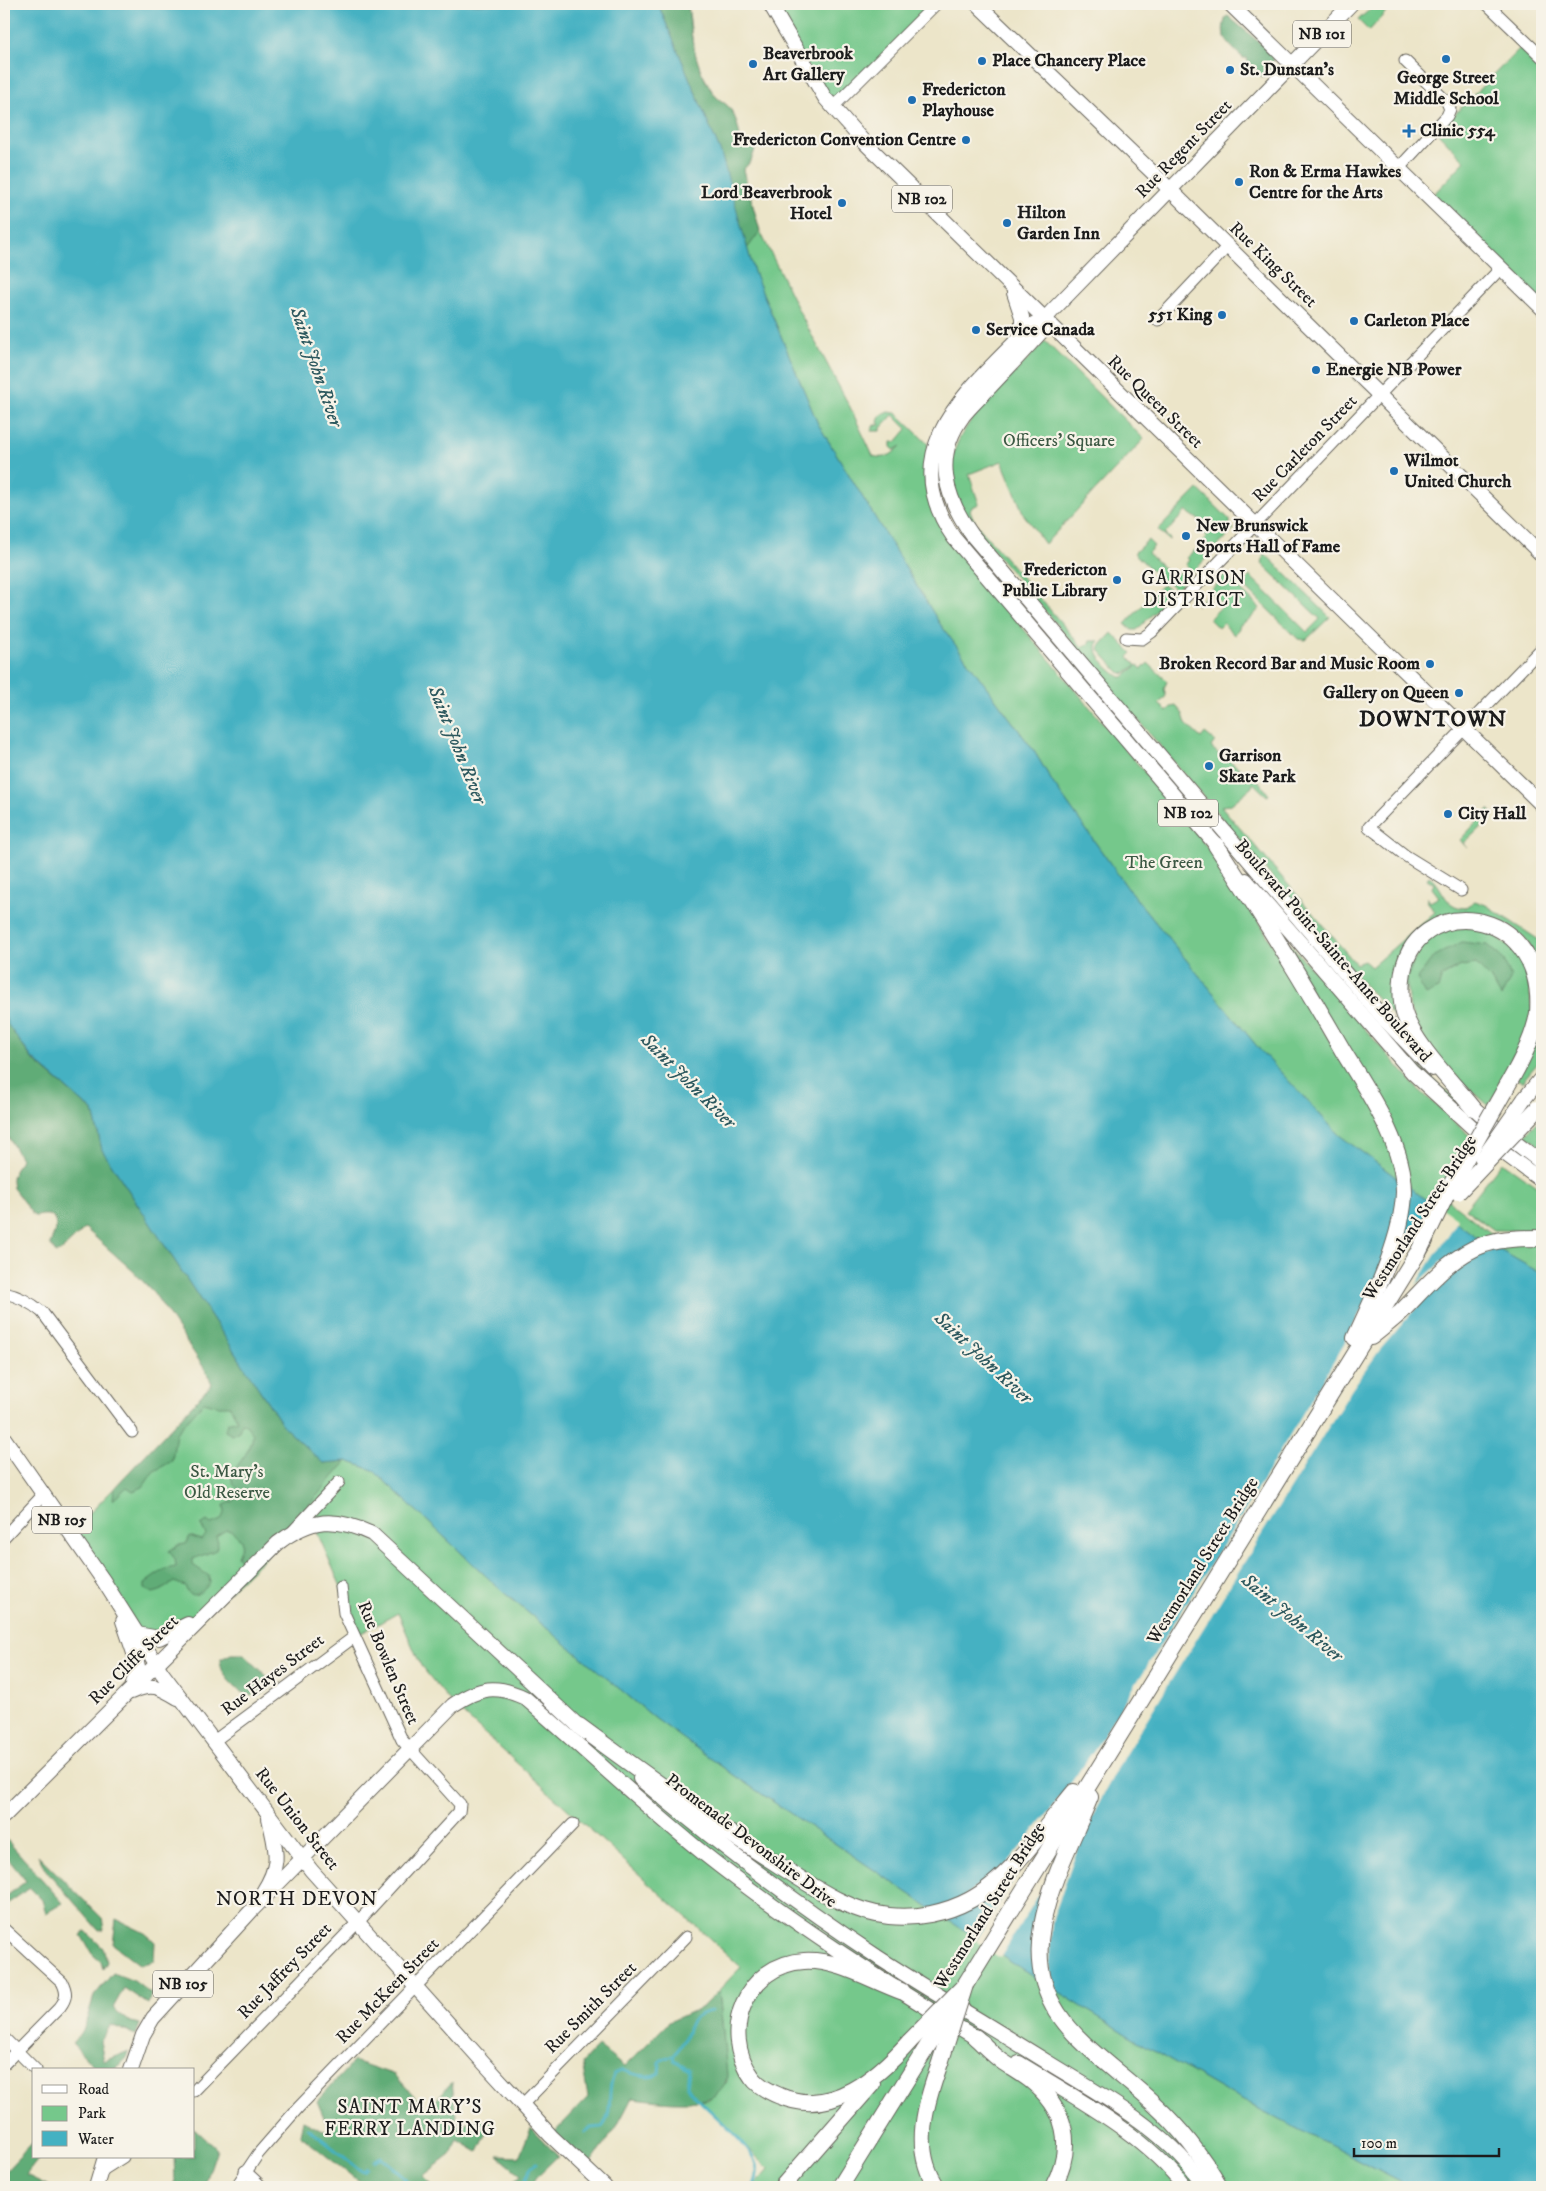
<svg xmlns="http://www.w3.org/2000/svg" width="1546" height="2191" font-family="'IM FELL DW Pica',serif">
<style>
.green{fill:#75c88b;stroke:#487254;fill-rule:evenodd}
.forest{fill:#60ac77;stroke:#3e644a}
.water{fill:#44b1c2;stroke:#30666f}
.pier{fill:#ece5c9}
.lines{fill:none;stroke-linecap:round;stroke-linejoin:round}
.stream{stroke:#44b1c2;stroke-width:3}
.minor-casing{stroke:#656259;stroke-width:13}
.major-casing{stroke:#656259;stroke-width:16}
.highway-casing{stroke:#656259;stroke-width:18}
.minor{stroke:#fff;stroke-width:11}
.major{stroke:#fff;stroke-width:14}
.highway{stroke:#fff;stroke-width:16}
.major-bridge-casing{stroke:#656259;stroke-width:16;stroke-linecap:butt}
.highway-bridge-casing{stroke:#656259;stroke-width:18;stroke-linecap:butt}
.major-bridge{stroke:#fff;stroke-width:14}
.highway-bridge{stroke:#fff;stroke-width:16}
.poi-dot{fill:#1f6fb2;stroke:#f7f3e8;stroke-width:2}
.labels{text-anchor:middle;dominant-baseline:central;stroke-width:4.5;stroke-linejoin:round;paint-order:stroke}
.shield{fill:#f7f3e8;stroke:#5e5c59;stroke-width:1}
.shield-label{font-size:16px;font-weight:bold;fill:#1c1c1c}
.poi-label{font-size:18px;font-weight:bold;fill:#1c1c1c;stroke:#f7f3e8;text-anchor:start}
.street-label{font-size:18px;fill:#1c1c1c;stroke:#f7f3e8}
.park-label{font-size:18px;fill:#3b5843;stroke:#f7f3e8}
.water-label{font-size:19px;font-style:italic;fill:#2c585e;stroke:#f7f3e8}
.neighbourhood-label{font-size:19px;letter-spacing:1px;fill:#1c1c1c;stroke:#f7f3e8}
.quarter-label{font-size:20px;letter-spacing:1px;fill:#1c1c1c;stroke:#f7f3e8}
.district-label{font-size:22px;font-weight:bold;letter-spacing:1px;fill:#1c1c1c;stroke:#f7f3e8}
</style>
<rect width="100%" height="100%" fill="#f7f3e8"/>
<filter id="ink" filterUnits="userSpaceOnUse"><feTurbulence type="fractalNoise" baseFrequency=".02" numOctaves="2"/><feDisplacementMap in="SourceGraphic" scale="10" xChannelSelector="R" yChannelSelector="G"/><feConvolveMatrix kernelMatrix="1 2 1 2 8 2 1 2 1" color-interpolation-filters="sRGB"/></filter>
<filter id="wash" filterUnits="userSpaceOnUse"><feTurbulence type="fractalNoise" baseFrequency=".0096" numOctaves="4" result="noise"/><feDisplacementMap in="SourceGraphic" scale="20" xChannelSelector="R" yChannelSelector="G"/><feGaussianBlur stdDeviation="1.12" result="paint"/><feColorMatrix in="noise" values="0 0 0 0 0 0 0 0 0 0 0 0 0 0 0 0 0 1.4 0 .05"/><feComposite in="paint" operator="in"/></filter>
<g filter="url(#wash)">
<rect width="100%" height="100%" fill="#ece5c9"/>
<!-- green -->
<g class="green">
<path d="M658 4H688L693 46 699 68 729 121 760 231 801 315 850 407 873 456C886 460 891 455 901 446L894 450 891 447V442H896L907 429 893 415 881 428V431H871L874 425H880L878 422 880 416 888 412 896 413 928 444C922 485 926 500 946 537L1196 833 1245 896 1304 1001 1350 1071 1284 937 1417 1088 1471 1137 1439 1193 1500 1240 1542 1245V1274L1475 1236 1339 1135 1260 1050 1129 890 1053 783 1034 751 940 624 818 424 754 272 721 153Z"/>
<path d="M770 4H937L832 108Z"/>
<path d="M1376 4H1393L1369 31 1358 20Z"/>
<path d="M1526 42 1542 57V308L1430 198 1465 161 1437 132Z"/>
<path d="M1045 341 1144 439 1045 544 1024 515 1002 461 969 474 979 504 972 507 970 511 976 524 1082 647 1088 645 1090 641H1099C1091 654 1109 670 1120 677H1124L1137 665 1142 669 1148 663 1167 681 1164 689 1166 696 1159 704 1167 711 1171 707 1176 706 1183 714 1186 724 1201 738 1205 733 1215 741 1211 747 1225 760 1227 759 1242 770 1240 772 1244 776 1248 772 1258 780 1269 795 1267 796 1253 783 1252 787 1230 805 1221 806 1356 964 1364 961 1371 967 1435 912 1427 901V897L1430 902 1439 897 1432 888 1434 883 1427 879 1429 876C1444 886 1443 907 1464 908L1475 901 1486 905 1539 940 1542 944V975L1535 955 1527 942 1514 929 1498 920 1420 933 1399 1012 1394 1016 1364 985 970 523C933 467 956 433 997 391 1013 374 1029 358 1045 341Z"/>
<path d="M1198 489 1230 520V526L1234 529 1211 553 1201 543 1207 537 1201 531 1206 525 1186 511 1165 534 1170 539 1169 540 1158 530Z"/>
<path d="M1148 540 1154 546 1148 553 1173 577 1178 572 1186 579 1176 590 1169 583 1163 581 1134 553Z"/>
<path d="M967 544 1412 1058C1452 1099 1495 1136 1542 1170V1174L1478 1125 1401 1052Z"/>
<path d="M1199 549 1207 557 1193 573 1185 565 1189 560 1187 558 1194 550 1197 552Z"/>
<path d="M1264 553 1330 617 1306 640 1298 639 1242 584 1250 576 1307 632 1320 619 1262 564Z"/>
<path d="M1225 575 1260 608 1251 618 1240 625 1238 630 1234 635 1223 623 1218 628 1209 619 1223 605 1211 592 1196 606Z"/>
<path d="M1162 585 1167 587 1173 593 1137 630H1132L1125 624Z"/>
<path d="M1112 633 1132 653 1128 657 1136 665 1125 674 1119 672 1099 650 1100 646Z"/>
<path d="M1489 809 1494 815 1464 843 1467 848 1460 840Z"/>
<path d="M1481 925 1527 960 1532 1016 1517 1057 1513 1056 1509 1069 1489 1106C1452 1072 1404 1036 1407 980 1408 973 1413 965 1415 959 1428 929 1453 926 1481 925ZM1487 945 1501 996 1490 978 1476 964 1461 966 1442 976Z"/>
<path d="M1542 1017V1058L1522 1082 1517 1079Z"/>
<path d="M1542 1117V1148L1525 1135Z"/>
<path d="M1502 1162 1542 1190V1231L1494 1230 1465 1209Z"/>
<path d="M239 1359 347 1461 373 1470 502 1591 656 1719 735 1776 1015 1965 1129 2036 1230 2094 1410 2187H753L769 2169 699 2101 708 2100 727 2082 719 1990 741 1967 453 1705 421 1666 398 1613 354 1637 341 1587 313 1523 292 1532 208 1612 173 1633 137 1634 70 1532C129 1477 180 1414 239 1359Z"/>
</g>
<!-- forest -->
<g class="forest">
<path d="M658 4H688C690 35 695 67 713 93 717 99 724 102 728 106 737 116 739 131 741 143L757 144 751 161 743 170 760 231 747 249 721 153Z"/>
<path d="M1228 16 1274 55 1272 68 1263 78 1248 62 1247 58H1243C1229 44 1218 38 1226 17Z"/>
<path d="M1462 942 1487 945 1504 960 1511 978 1501 997 1490 978 1476 964 1461 966 1442 976 1438 989 1426 995 1417 979 1433 957Z"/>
<path d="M4 1014 8 1025 32 1059 93 1111 102 1150 284 1427 323 1463 347 1461 293 1523 244 1565 237 1556 242 1544 241 1540 232 1531 226 1530 216 1536 218 1542 216 1550 193 1559V1565L209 1576 210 1583C203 1592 190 1603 185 1586L174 1582 160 1591 153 1593 145 1588V1583L165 1569 176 1567 175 1559 169 1551 178 1545 186 1544 190 1536 201 1540 206 1535 201 1525 207 1521 211 1524 221 1520 225 1511 224 1505 234 1501 240 1491 233 1484 231 1475C239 1462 252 1450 253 1434L246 1425 242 1423 239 1431 232 1435 225 1431 227 1423 237 1420 230 1406H219L204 1402 176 1433 172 1461 153 1472 143 1487 133 1491 127 1487 113 1500 114 1488 212 1384 206 1371 154 1293 133 1271 85 1228 60 1252 56 1253 50 1244 56 1228 55 1219C47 1212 43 1216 34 1216L13 1188 12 1182V1177L21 1159 4 1130Z"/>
<path d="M231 1654H244L275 1684C269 1689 263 1696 254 1696 240 1696 217 1673 221 1659Z"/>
<path d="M7 1840 63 1903 46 1913 42 1900 30 1888 4 1906V1898L26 1881 4 1854V1843Z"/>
<path d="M38 1855 102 1918 104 1930 99 1931 45 1869Z"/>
<path d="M116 1919 145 1933 155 1942 154 1961 140 1965 113 1944Z"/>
<path d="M86 1931 103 1948 107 1962 103 1969 101 1962 92 1954 81 1935Z"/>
<path d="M113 1973 134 1981 151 1994 148 2004 124 1988 113 2008 130 2022 140 2024 136 2035 111 2025 100 2041 104 2061 129 2051C122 2069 113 2070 95 2070L94 2066 72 2043 83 2031 94 1996Z"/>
<path d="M719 1990 727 2075C724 2114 659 2100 632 2098L616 2128 586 2169 551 2136 588 2097 582 2063 598 2046 624 2067 669 2022 702 2007Z"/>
<path d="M354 2061 395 2075 427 2110 452 2082 457 2124 494 2118 478 2152 458 2140 450 2155 423 2176 434 2187H370L353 2177 300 2135 303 2120 331 2134 317 2101Z"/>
<path d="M194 2128 217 2149 204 2187H171L175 2181 174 2157H194Z"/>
<path d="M531 2128 558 2156 535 2178 532 2187H504L522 2176 498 2156 519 2157Z"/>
<path d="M34 2141V2157H40L26 2175 51 2187H4V2173Z"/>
</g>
<!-- water -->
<path class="water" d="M4 4H658L721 153 754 272 818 424 940 624 1034 751 1053 783 1129 890 1260 1050 1339 1135 1475 1236 1542 1274V2187H1410L1230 2094 1129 2036 1015 1965 735 1776 656 1719 502 1591 373 1470 347 1461 323 1463 284 1427 102 1150 93 1111 32 1058 8 1025 4 1014Z"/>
<!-- pier -->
<path class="pier" d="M1433 1202 1458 1220 1416 1285 1441 1262 1497 1248 1481 1254 1452 1272 1427 1295 1379 1351 1352 1389 1124 1756 1096 1808 1076 1853 1052 1921 1049 1959 1051 1975 1057 1994 1039 1983 1051 1875 1000 1958 976 1941 1023 1864 961 1899 1007 1864 1066 1790 1100 1741 1239 1520 1346 1341 1360 1313 1391 1269Z"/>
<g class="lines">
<!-- stream -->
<g class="stream">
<path d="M673 2055 674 2060 689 2069 687 2086 690 2091C706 2109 754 2146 757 2169 758 2176 756 2181 753 2187"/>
<path d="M308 2128 360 2170 364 2171 367 2168"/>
<path d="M585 2132 590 2128 602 2127C615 2113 605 2090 615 2073L621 2070C633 2073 648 2080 659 2073L660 2062C665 2057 672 2057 677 2051 694 2032 681 2017 711 2011"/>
<path d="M374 2161 381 2157 399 2172 411 2187"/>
<path d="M523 2187 531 2167 536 2163"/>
</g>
</g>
</g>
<g filter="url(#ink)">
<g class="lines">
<!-- minor casing -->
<g class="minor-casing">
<g id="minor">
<path d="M1487 4 1542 57"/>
<path d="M832 108 936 4"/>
<path d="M1399 168 1447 116 1450 109 1447 102 1405 61"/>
<path d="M1158 320 1227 247"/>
<path d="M1126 638 1142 639 1152 632 1501 268"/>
<path d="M1461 890 1406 856 1369 827 1542 648"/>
<path d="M4 1293C19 1296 30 1302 42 1312L132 1432"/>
<path d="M293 1531 339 1482"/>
<path d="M4 1537 44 1494"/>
<path d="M214 1741 354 1637"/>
<path d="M4 1929 62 1982C67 1992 67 1998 60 2007L4 2064"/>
<path d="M4 2038 36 2070"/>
<path d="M194 2091 358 1922 459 1812 460 1804 457 1801 402 1740 344 1613 341 1587"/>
<path d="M522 2105 686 1937"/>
<path d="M101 2171 123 2157"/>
<path d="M245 2171 262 2187"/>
<path d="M236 2187 258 2154 298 2108 573 1824"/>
</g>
</g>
<!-- major casing -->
<g class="major-casing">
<g id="major">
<path d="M770 4 825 98 862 140 1542 805"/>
<path d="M977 4 1150 170 1542 555"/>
<path d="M1230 4 1542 308"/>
<path d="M1014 293 1022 317V336"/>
<path d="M1044 320 1041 332C1024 351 1006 370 989 388 981 397 971 406 963 416 933 457 945 497 972 535L1385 1020 1432 1069"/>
<path d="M1222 852 954 538C890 446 975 385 1033 324L1044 320 1052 311 1351 4"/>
<path d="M1246 880 1412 1072 1485 1139 1542 1181"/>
<path d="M1524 1099 1542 1077"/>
<path d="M1466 1101 1495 1127 1542 1163"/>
<path d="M4 1438 103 1580 162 1673 311 1870 483 2062 551 2136 605 2187"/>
<path d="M123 1621 137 1662 139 1671 133 1683"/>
<path d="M137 1634 159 1638 188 1624"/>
<path d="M131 1692C152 1682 160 1687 178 1698"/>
<path d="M640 1779C716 1843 796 1903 879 1958 935 1994 993 2028 1049 2063 1104 2097 1169 2131 1205 2187"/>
<path d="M4 1816 278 1543C311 1518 335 1516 372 1534L586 1733"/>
<path d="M263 1892C282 1862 276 1851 269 1818"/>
<path d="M1019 2063C1077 2099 1142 2132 1185 2187"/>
<path d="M131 2070 143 2035 153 2018 252 1910 453 1705C480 1687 496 1684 525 1698 585 1750 642 1804 703 1853 791 1923 887 1984 983 2042"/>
<path d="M96 2187 105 2157"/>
</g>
</g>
<!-- highway casing -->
<g class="highway-casing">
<g id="highway">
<path d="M1216 845C1260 912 1303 981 1343 1051 1367 1091 1404 1143 1404 1192 1403 1237 1374 1297 1355 1338"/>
<path d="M1473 1108C1452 1082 1414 1044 1404 1013 1401 1002 1401 990 1402 979 1410 891 1546 901 1538 1013 1534 1038 1520 1064 1507 1086"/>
<path d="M1539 1160 1542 1162"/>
<path d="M1371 1337C1381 1329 1391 1321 1401 1312 1426 1287 1450 1256 1485 1244 1504 1238 1523 1238 1542 1238"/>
<path d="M579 1726C644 1774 709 1821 777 1864 811 1885 848 1912 889 1916 916 1919 946 1913 970 1900 1010 1879 1045 1827 1074 1792"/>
<path d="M1090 1797C1073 1839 1050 1881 1042 1926 1025 2018 1098 2051 1154 2104 1181 2129 1202 2156 1220 2187"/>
<path d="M965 1985 1425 1241"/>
<path d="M901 1991C871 1980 837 1959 804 1961 747 1964 718 2032 752 2077 758 2086 770 2092 780 2096 831 2118 878 2077 910 2041"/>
<path d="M975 2037C984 2045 993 2055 1003 2062 1012 2068 1021 2073 1029 2079 1067 2109 1075 2145 1053 2187"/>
<path d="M782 2187 872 2084"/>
<path d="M840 2187 925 2050"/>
<path d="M937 2187C910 2148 927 2101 941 2060"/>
</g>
</g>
<!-- minor -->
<use href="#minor" class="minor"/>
<!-- major -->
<use href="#major" class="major"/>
<!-- highway -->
<use href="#highway" class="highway"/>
<!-- major-bridge casing -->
<g class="major-bridge-casing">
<path id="major-bridge" d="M1482 1159 1524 1099"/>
</g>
<!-- highway-bridge casing -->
<g class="highway-bridge-casing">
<g id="highway-bridge">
<path d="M1458 1192 1537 1109"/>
<path d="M1418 1253 1451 1185 1507 1086"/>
<path d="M910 2041 963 1987"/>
<path d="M925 2050 951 2009"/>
<path d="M941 2060 965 1985"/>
</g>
</g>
<!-- major-bridge -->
<use href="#major-bridge" class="major-bridge"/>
<!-- highway-bridge -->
<use href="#highway-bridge" class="highway-bridge"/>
</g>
</g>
<!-- markers -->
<g class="poi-dot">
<circle cx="1446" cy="59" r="5"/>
<circle cx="982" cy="61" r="5"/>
<circle cx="753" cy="64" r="5"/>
<circle cx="1230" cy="70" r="5"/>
<circle cx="912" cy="100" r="5"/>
<path d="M1406.5 123.5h5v5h5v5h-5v5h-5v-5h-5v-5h5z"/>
<circle cx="966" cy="140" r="5"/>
<circle cx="1239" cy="182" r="5"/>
<circle cx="842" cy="203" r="5"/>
<circle cx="1007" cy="223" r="5"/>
<circle cx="1222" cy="315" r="5"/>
<circle cx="1354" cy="321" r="5"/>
<circle cx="976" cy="330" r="5"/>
<circle cx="1316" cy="370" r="5"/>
<circle cx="1394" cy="471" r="5"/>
<circle cx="1186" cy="536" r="5"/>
<circle cx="1117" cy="580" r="5"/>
<circle cx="1430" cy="664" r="5"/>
<circle cx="1459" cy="693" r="5"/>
<circle cx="1209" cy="766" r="5"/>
<circle cx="1448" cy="814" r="5"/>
</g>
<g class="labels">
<!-- shield labels -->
<g class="shield">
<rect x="1293" y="20.5" width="58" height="27" rx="4"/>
<rect x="892" y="185.5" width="60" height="27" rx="4"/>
<rect x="1158" y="799.5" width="60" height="27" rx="4"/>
<rect x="32" y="1506.5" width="60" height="27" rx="4"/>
<rect x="153" y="1970.5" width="60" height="27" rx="4"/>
</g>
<g class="shield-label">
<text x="1322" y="34">NB 101</text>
<text x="922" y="199">NB 102</text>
<text x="1188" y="813">NB 102</text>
<text x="62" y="1520">NB 105</text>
<text x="183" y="1984">NB 105</text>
</g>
<!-- poi labels -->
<g class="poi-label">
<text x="763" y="54">Beaverbrook<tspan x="763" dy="21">Art Gallery</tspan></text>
<text x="992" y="61">Place Chancery Place</text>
<text x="1240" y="70">St. Dunstan's</text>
<text x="1446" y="78" text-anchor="middle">George Street<tspan x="1446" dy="21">Middle School</tspan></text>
<text x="922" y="90">Fredericton<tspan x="922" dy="21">Playhouse</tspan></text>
<text x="1420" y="131">Clinic 554</text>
<text x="956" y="140" text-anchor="end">Fredericton Convention Centre</text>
<text x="1249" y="172">Ron &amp; Erma Hawkes<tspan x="1249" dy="21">Centre for the Arts</tspan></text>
<text x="832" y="193" text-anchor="end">Lord Beaverbrook<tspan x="832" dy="21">Hotel</tspan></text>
<text x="1017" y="213">Hilton<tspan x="1017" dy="21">Garden Inn</tspan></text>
<text x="1212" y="315" text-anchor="end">551 King</text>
<text x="1364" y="321">Carleton Place</text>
<text x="986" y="330">Service Canada</text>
<text x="1326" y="370">Energie NB Power</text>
<text x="1404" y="461">Wilmot<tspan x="1404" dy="21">United Church</tspan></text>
<text x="1196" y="526">New Brunswick<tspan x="1196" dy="21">Sports Hall of Fame</tspan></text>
<text x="1107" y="570" text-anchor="end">Fredericton<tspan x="1107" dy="21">Public Library</tspan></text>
<text x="1420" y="664" text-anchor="end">Broken Record Bar and Music Room</text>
<text x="1449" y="693" text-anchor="end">Gallery on Queen</text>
<text x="1219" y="756">Garrison<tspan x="1219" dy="21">Skate Park</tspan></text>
<text x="1458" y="814">City Hall</text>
</g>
<!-- street labels -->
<g class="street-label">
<text transform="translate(1184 149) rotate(-46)">Rue Regent Street</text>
<text transform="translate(1273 265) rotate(44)">Rue King Street</text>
<text transform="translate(1155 402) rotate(44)">Rue Queen Street</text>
<text transform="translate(1305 449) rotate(-46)">Rue Carleton Street</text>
<text transform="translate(1333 951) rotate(49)">Boulevard Point-Sainte-Anne Boulevard</text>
<text transform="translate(1420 1218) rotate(-57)">Westmorland Street Bridge</text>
<text transform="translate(1203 1561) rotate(-58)">Westmorland Street Bridge</text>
<text transform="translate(134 1660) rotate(-45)">Rue Cliffe Street</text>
<text transform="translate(388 1663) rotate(67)">Rue Bowlen Street</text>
<text transform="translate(273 1675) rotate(-37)">Rue Hayes Street</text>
<text transform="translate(297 1819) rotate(52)">Rue Union Street</text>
<text transform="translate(751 1841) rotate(37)">Promenade Devonshire Drive</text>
<text transform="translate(990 1906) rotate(-58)">Westmorland Street Bridge</text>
<text transform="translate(285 1971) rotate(-46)">Rue Jaffrey Street</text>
<text transform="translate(388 1991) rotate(-46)">Rue McKeen Street</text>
<text transform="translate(591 2008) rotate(-45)">Rue Smith Street</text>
</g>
<!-- park labels -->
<g class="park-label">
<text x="1059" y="441">Officers' Square</text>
<text x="1164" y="863">The Green</text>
<text x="227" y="1472">St. Mary's<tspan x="227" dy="21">Old Reserve</tspan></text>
</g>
<!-- water labels -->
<g class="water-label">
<text transform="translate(316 367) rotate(71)">Saint John River</text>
<text transform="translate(457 745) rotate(68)">Saint John River</text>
<text transform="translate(688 1081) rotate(45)">Saint John River</text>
<text transform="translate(983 1358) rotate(43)">Saint John River</text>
<text transform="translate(1292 1618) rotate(40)">Saint John River</text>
</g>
<!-- neighbourhood labels -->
<g class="neighbourhood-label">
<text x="1194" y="578">GARRISON<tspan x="1194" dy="22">DISTRICT</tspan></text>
<text x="410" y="2107">SAINT MARY'S<tspan x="410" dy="22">FERRY LANDING</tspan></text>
</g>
<!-- quarter labels -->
<g class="quarter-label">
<text x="297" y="1899">NORTH DEVON</text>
</g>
<!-- district labels -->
<g class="district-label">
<text x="1433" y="719">DOWNTOWN</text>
</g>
</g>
<!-- margin -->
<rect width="1546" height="2191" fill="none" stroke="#f7f3e8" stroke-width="20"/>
<!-- legend -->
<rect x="32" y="2068" width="162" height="90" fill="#f7f3e8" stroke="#9f9d96"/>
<rect x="42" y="2085" width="25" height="8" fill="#ffffff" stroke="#9f9d96"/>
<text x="78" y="2094" font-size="15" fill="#1c1c1c">Road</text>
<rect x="42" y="2106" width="25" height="15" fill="#75c88b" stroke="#9f9d96"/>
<text x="78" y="2118" font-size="15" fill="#1c1c1c">Park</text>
<rect x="42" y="2131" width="25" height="15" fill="#44b1c2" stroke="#9f9d96"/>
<text x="78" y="2144" font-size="15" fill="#1c1c1c">Water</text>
<!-- scale -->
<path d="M1354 2148v8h145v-8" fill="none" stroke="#1c1c1c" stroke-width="2.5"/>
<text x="1361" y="2148" font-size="15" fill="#1c1c1c" stroke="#f7f3e8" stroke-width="4" paint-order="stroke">100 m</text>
</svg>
